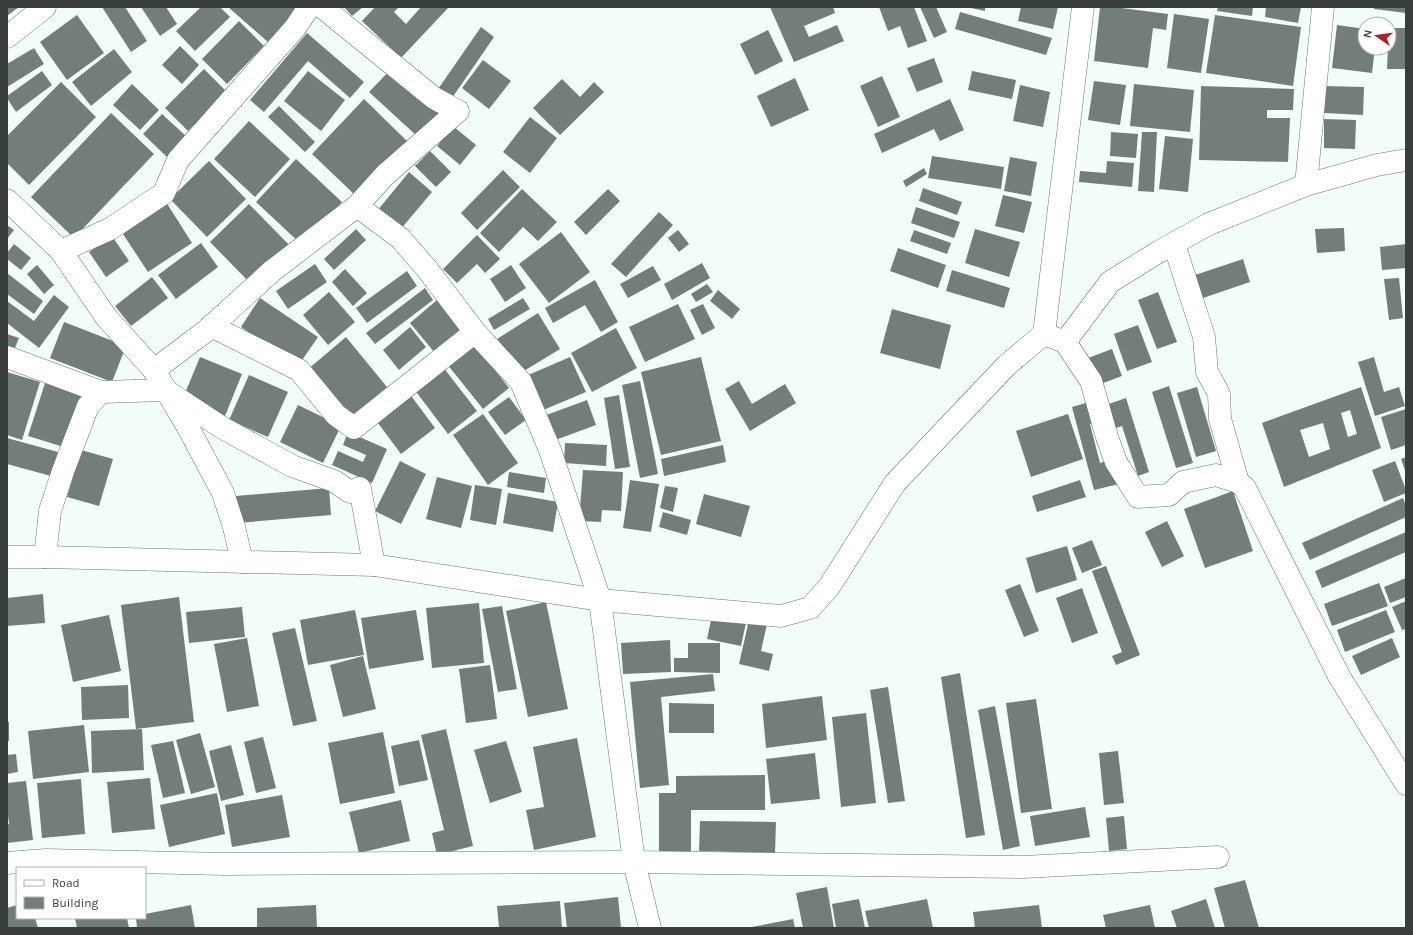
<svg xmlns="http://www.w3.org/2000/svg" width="1413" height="935" font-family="Karla,sans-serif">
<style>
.building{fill:#737d7a;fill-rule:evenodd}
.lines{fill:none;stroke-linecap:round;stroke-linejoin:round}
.street-casing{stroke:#6b7571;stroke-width:23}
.street{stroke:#fff;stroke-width:22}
</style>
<rect width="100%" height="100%" fill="#f3fefa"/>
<!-- building -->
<g class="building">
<path d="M7 7H19L7 16Z"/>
<path d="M102 7H125L147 41 131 52Z"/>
<path d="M141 7H166L177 24 160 36Z"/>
<path d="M201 7H220L230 17 195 51 176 31Z"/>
<path d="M228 7H298L268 42Z"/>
<path d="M344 7H363L352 16Z"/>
<path d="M375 7H399L394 12 406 24 421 7H449L401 58 362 21Z"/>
<path d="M770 7H833L835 13 804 26 809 37 837 25 844 41 794 62Z"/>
<path d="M879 7H914L927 41 908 48 900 26 888 31Z"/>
<path d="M920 7H936L947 32 934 38Z"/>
<path d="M966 7H985V11Z"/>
<path d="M1021 7H1058L1053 29 1018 21Z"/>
<path d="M1100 7H1114L1168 14 1166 30 1153 28 1148 68 1094 61Z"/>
<path d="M1218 7H1253L1252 16 1217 11Z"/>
<path d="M1266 7H1301L1298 23 1265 17Z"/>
<path d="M1374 7H1406V13L1374 9Z"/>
<path d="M960 12 1052 38 1046 55 955 29Z"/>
<path d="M1174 14 1209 19 1201 73 1167 68Z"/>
<path d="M77 15 104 53 67 80 40 42Z"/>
<path d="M1215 15 1301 27 1293 86 1206 73Z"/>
<path d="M239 21 264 46 227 84 202 59Z"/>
<path d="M1337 25 1365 29V48H1375L1372 73 1332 68Z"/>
<path d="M481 27 494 37 450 101 436 92Z"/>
<path d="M1389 28H1406V69H1387Z"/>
<path d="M768 30 783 61 755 75 740 44Z"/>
<path d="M307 33 364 82 350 98 308 61 264 112 250 100Z"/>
<path d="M180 46 199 65 182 84 162 65Z"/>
<path d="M34 48 44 64 7 87V64Z"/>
<path d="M114 49 132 72 91 106 72 82Z"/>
<path d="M934 58 943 82 917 92 907 68Z"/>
<path d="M483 60 511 81 489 109 462 88Z"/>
<path d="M393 67 442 112 418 137 369 92Z"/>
<path d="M204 69 227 92 188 131 165 108Z"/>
<path d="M42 71 52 85 16 112 7 98V96Z"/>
<path d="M308 71 345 100 321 131 284 101Z"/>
<path d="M972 71 1016 80 1012 99 968 90Z"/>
<path d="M882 76 900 117 878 127 860 86Z"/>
<path d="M795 78 809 110 771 127 757 96Z"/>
<path d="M562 79 580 97 594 82 604 92 560 135 533 108Z"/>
<path d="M1094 81 1126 85 1120 125 1088 120Z"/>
<path d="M61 82 96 117 29 185 7 163V136Z"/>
<path d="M132 84 159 110 140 130 113 105Z"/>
<path d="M1134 84 1194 90 1190 132 1130 126Z"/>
<path d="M1020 85 1050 92 1043 127 1013 121Z"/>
<path d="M1201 86 1294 89 1293 110H1267V118H1290L1288 162 1199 160Z"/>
<path d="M1325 86 1364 87 1363 115 1324 113Z"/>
<path d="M364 99 408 142 357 197 312 154Z"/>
<path d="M950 99 964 130 940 141 934 129 882 153 874 134Z"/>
<path d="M279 106 315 142 305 152 268 117Z"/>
<path d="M111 113 154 154 74 238 31 197Z"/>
<path d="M162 114 188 138 168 158 143 134Z"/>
<path d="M530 117 557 138 530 173 503 152Z"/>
<path d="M1324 119 1356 120 1355 149 1324 148Z"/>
<path d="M249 121 290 159 255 197 214 159Z"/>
<path d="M453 126 476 145 460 165 437 146Z"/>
<path d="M1111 132 1138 134 1136 158 1110 156Z"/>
<path d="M1142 132H1157L1154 192 1138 191Z"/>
<path d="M1165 136 1193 139 1188 192 1159 189Z"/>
<path d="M430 151 451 172 436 187 415 166Z"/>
<path d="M932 156 1004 167 1001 189 928 178Z"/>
<path d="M1010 157 1037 162 1031 196 1004 191Z"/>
<path d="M296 159 342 202 302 245 256 202Z"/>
<path d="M209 161 246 199 207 237 170 199Z"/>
<path d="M1107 161 1134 163 1132 187 1079 182 1080 171 1106 173Z"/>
<path d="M924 168 927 174 906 187 903 181Z"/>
<path d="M503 170 520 187 477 230 461 213Z"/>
<path d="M409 172 432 192 400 230 377 211Z"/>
<path d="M923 188 962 202 957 215 919 201Z"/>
<path d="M522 189 557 222 538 241 523 227 499 252 480 233Z"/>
<path d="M608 189 620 201 586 235 574 222Z"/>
<path d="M1003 195 1032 202 1024 233 995 226Z"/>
<path d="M166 202 192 243 148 272 121 231Z"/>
<path d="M249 204 292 248 253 286 210 242Z"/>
<path d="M916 207 960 222 954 238 911 223Z"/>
<path d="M659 212 673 225 626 277 611 264Z"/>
<path d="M7 225 14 230 7 239Z"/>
<path d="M1344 228 1345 251 1317 253 1315 229Z"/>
<path d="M356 229 366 240 334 270 324 259Z"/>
<path d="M975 229 1020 242 1009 277 965 263Z"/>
<path d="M678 230 689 244 679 252 668 238Z"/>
<path d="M914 230 951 243 947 254 910 241Z"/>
<path d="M561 232 590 272 549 303 519 264Z"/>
<path d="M477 235 500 259 485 273 477 264 457 283 443 269Z"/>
<path d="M112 236 129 261 106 277 89 252Z"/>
<path d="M201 243 218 267 176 299 158 275Z"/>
<path d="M14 244 31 258 21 270 7 259V253Z"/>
<path d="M1406 244V268L1382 270 1380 247Z"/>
<path d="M898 248 946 265 938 288 890 271Z"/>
<path d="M1243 259 1250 282 1203 298 1195 275Z"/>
<path d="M702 263 710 278 672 300 664 284Z"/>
<path d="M315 264 327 282 288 309 276 291Z"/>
<path d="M37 265 54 285 44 294 27 274Z"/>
<path d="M511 265 526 288 505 302 490 279Z"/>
<path d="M653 266 661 280 628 298 620 284Z"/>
<path d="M345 269 367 293 353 306 332 282Z"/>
<path d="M952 270 1010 288 1004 308 946 291Z"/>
<path d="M407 271 417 286 367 323 356 308Z"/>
<path d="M7 273 43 301 34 314 7 294Z"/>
<path d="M152 277 168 298 131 326 115 306Z"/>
<path d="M1399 278 1403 318 1389 320 1384 279Z"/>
<path d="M595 280 618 322 601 332 585 305 553 323 545 308Z"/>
<path d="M707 284 713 292 696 302 691 294Z"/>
<path d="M425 288 433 300 375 344 366 333Z"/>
<path d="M718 290 740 309 732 319 710 301Z"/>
<path d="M329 292 355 322 328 345 303 315Z"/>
<path d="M1158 292 1177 342 1157 349 1138 300Z"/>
<path d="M54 295 69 307 39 348 7 323V301L34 321Z"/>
<path d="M260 298 318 337 298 366 241 327Z"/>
<path d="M523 298 530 309 494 330 488 319Z"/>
<path d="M437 300 463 330 435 353 410 323Z"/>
<path d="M678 304 695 339 645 362 629 327Z"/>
<path d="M703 304 715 328 702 335 690 310Z"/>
<path d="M892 309 951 325 940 369 880 353Z"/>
<path d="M538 313 560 349 519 374 497 339Z"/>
<path d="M64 322 126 346 112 382 50 358Z"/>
<path d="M1138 325 1152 362 1127 371 1114 334Z"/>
<path d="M410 327 426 347 399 370 383 350Z"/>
<path d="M616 328 637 368 592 392 571 353Z"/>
<path d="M7 334 19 338 13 353 7 350Z"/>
<path d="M346 337 387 387 348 419 307 370Z"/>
<path d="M474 343 509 388 483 409 447 364Z"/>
<path d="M1112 349 1122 376 1098 385 1088 358Z"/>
<path d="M200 357 242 374 225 416 183 398Z"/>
<path d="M570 357 586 392 541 411 526 376Z"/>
<path d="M701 357 721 441 661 455 641 372Z"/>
<path d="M1374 357 1384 392 1399 387 1405 406 1375 416 1358 362Z"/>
<path d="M443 367 477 411 448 434 414 389Z"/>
<path d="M7 372 40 382 22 440 7 435Z"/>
<path d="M249 375 288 392 268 437 229 420Z"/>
<path d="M640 381 658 474 640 478 622 385Z"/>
<path d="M739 381 752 404 785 384 796 403 750 431 725 389Z"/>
<path d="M45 383 84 395 67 448 28 436Z"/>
<path d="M1169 386 1193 463 1176 468 1152 392Z"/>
<path d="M1197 387 1216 451 1196 457 1177 393Z"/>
<path d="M1361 387 1381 448 1284 487 1262 423ZM1350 410 1357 434 1348 437 1341 413ZM1323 423 1330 449 1309 457 1300 430Z"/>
<path d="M409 393 435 428 401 454 375 419Z"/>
<path d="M619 395 630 467 615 469 604 398Z"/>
<path d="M509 397 526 420 505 435 488 412Z"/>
<path d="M1126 398 1149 472 1138 476 1122 426 1110 430 1103 406Z"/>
<path d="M587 400 596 425 550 442 541 417Z"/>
<path d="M1096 400 1101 420 1090 424 1100 463 1112 459 1119 484 1094 490 1072 407Z"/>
<path d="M298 405 341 426 323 463 280 442Z"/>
<path d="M1406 409V445L1391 450 1381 417Z"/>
<path d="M483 414 518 463 488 485 453 435Z"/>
<path d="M1068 414 1083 459 1031 477 1016 431Z"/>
<path d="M348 432 387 449 372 483 332 465 338 451 363 462 366 455 343 445Z"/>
<path d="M7 438 58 452 51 476 7 464Z"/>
<path d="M565 443 607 445 606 466 564 463Z"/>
<path d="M723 445 726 462 664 476 661 459Z"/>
<path d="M81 450 113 459 99 506 67 497Z"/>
<path d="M1406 457V473L1401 459Z"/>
<path d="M400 461 426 474 401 524 375 511Z"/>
<path d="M1395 461 1406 490V493L1384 502 1372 470Z"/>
<path d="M583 470 623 472 621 511 602 510 601 522 579 521Z"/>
<path d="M509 472 546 478 544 493 507 487Z"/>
<path d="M437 477 472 486 461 528 426 519Z"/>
<path d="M630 480 659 484 651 532 623 528Z"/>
<path d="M1080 480 1086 497 1037 512 1032 496Z"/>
<path d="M475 485 502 489 496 525 470 520Z"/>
<path d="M665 486 678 488 673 512 660 508Z"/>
<path d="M329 488 331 515 238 523 236 496Z"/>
<path d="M1233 491 1253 551 1205 568 1184 509Z"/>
<path d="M508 493 558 502 553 532 503 523Z"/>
<path d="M704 494 750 506 741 537 696 524Z"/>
<path d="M1403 498 1406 506V517L1310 560 1302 543Z"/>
<path d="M663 512 691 520 687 535 659 527Z"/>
<path d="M1167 521 1184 556 1162 567 1145 532Z"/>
<path d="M1406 532V552L1322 588 1315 571Z"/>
<path d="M1092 540 1102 565 1082 573 1072 548Z"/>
<path d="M1067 546 1077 580 1036 593 1026 558Z"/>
<path d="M1106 566 1140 655 1116 665 1112 656 1122 652 1092 571Z"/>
<path d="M1406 578V597L1390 603 1384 587Z"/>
<path d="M1379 583 1388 606 1332 626 1324 604Z"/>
<path d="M1020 584 1039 631 1024 637 1005 590Z"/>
<path d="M1082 588 1098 633 1072 643 1056 598Z"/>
<path d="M43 594 45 623 7 626V598Z"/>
<path d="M179 597 194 722 136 729 121 605Z"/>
<path d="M1406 601V629L1402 630 1392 607Z"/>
<path d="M546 602 568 709 528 717 506 611Z"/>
<path d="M479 603 484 663 432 668 426 608Z"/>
<path d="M502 606 517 689 498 692 482 609Z"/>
<path d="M242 607 245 637 189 643 186 612Z"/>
<path d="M355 610 364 655 308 665 300 620Z"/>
<path d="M416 610 424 660 369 669 361 618Z"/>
<path d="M1386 610 1395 632 1345 652 1337 630Z"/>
<path d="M713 611 747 618 741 646 707 639Z"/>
<path d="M109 615 121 671 73 682 61 625Z"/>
<path d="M749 620 767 624 761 651 773 654 769 671 739 664Z"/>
<path d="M295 628 317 721 293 726 272 633Z"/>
<path d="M247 638 259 706 227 712 214 644Z"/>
<path d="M1392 638 1400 657 1361 675 1352 656Z"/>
<path d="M670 640 671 672 623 674 621 643Z"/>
<path d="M688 643H720V673L674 672V658H688Z"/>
<path d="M363 656 376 709 343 717 330 665Z"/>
<path d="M490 665 497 719 466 723 459 669Z"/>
<path d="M960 673 985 835 966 838 941 677Z"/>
<path d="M713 674 715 691 661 697 669 785 640 788 630 682Z"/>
<path d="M128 685 129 718 82 720 81 687Z"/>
<path d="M888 687 905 801 888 803 870 690Z"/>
<path d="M822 696 827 740 766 748 762 704Z"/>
<path d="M1036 699 1052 809 1021 813 1006 703Z"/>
<path d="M669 703 714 704V733H669Z"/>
<path d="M995 706 1020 846 1003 850 978 710Z"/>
<path d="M866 713 876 803 841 807 832 717Z"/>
<rect x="7" y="722" width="2" height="19"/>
<path d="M84 725 89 772 33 779 28 731Z"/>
<path d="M142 729 144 770 92 773 91 731Z"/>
<path d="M446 729 473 846 437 855 432 833 444 830 421 735Z"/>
<path d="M383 732 395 793 340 804 328 743Z"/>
<path d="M200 733 215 787 191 794 176 740Z"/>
<path d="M263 737 276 788 256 793 244 742Z"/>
<path d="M577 738 596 837 534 850 526 810 544 807 533 747Z"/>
<path d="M419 740 428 780 399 786 391 746Z"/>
<path d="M173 741 185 793 163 798 151 745Z"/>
<path d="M506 741 522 792 490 803 474 750Z"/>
<path d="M231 745 244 795 221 801 209 751Z"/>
<path d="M1118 751 1124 803 1104 805 1099 753Z"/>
<path d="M815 753 820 799 771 804 766 759Z"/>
<path d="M16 754 18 772 7 774V755Z"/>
<path d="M765 775V810H691V852H659V793H676V776Z"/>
<path d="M150 778 155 829 112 833 107 782Z"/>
<path d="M81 779 85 834 42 838 37 783Z"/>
<path d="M26 781 33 840 7 843V825L9 824 7 807V783Z"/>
<path d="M217 793 225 834 169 847 160 805Z"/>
<path d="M282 795 290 837 232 847 225 805Z"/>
<path d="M401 800 410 841 359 853 349 812Z"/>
<path d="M1085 807 1090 837 1035 846 1030 816Z"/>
<path d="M1124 816 1127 849 1109 851 1106 818Z"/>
<path d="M700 821 776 822 775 853 699 851Z"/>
<path d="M1245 880 1259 928H1225L1214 888Z"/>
<path d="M827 887 834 928H803L796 893Z"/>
<path d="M618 897 621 928H567L564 903Z"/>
<path d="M859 899 865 928H836L832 904Z"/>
<path d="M927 899 933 928H869L865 911Z"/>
<path d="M1206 899 1215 928H1177L1171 911Z"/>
<path d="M560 901 562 928H499L497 906Z"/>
<path d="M17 905V918H35L38 928H7V908Z"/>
<path d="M191 905 195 928H137L136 918H145V914Z"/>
<path d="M316 905 317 928H257V908Z"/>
<path d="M1039 905 1042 928H975L973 912Z"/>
<path d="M1150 905 1155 928H1106L1103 915Z"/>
<path d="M75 918H127L129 928H77Z"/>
<path d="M793 919 795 928H752V927Z"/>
</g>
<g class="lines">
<!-- street casing -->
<g class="street-casing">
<g id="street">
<path d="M7 37 45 7"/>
<path d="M1306 185 1323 7"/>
<path d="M7 200 61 251 106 317 154 370 190 431 223 493 234 527 242 562"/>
<path d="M357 206 400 238 427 269 475 332 521 382 550 450 600 600 634 862 650 928"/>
<path d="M1174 244 1204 337 1207 372 1219 394 1220 419 1238 482"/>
<path d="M61 251 110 229 164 193 178 160 295 28 309 7"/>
<path d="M211 326 299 370 336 415 354 428 475 332"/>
<path d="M1044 334 1083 7"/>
<path d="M1065 342 1110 282 1160 251 1209 224 1306 185 1377 165 1406 160"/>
<path d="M7 357 101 392 165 390 221 427 292 466 334 481 350 492 360 488 374 565"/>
<path d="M154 370 206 331 272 271 357 206 385 175 458 111 434 98 322 7"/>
<path d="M7 557H45L374 565 600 600 781 616 810 608 829 587 895 483 1007 365 1044 334 1065 342 1091 381 1107 437 1116 462 1138 497 1169 495 1183 482 1216 475 1238 482 1245 488 1339 676 1406 784"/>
<path d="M45 557 50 511 63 471 88 406 101 392"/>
<path d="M7 863 46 860 225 864 634 862 1023 867 1218 857"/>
</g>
</g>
<!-- street -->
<use href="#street" class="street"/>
</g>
<!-- border -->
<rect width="1413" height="935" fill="none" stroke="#393e3c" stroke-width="16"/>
<!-- legend -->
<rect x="16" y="867" width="130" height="52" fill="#ffffff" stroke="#b0b2b1"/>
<rect x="24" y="880" width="20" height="6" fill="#ffffff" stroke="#b0b2b1"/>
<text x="52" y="887" font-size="12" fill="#393e3c">Road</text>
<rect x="24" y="897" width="20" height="12" fill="#737d7a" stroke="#b0b2b1"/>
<text x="52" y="907" font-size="12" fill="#393e3c">Building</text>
<!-- north arrow -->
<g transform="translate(1377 36) rotate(283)"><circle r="19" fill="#ffffff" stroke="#b0b2b1"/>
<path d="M0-3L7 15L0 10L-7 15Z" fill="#b11f2f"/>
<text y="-6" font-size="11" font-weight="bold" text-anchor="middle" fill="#393e3c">N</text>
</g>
</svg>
